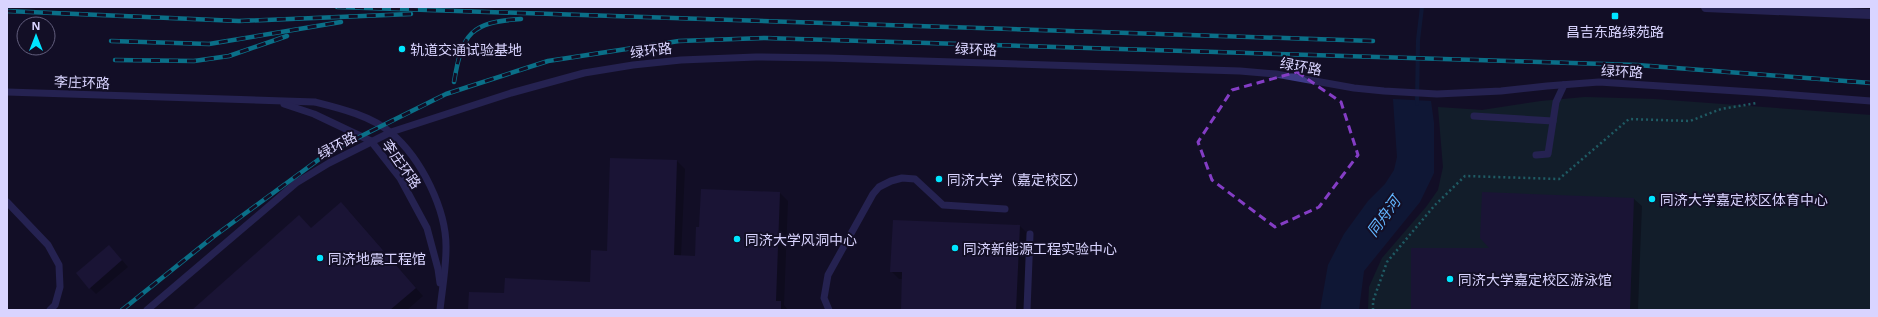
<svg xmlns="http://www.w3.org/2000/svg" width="1878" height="317" font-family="'Noto Sans','Noto Sans SC',sans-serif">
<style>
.green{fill:#12302f}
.water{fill:#0c2248}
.shadow{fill:#0007}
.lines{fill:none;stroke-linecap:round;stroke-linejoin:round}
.stream{stroke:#0c2248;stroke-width:4}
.building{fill:#241b47}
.path{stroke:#2fb8b0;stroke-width:2.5;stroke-dasharray:2 3;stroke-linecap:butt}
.service{stroke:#3d3a85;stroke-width:7}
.tertiary{stroke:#3d3a85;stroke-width:10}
.rail-casing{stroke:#00e5ff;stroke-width:4.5}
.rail{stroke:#130f26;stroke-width:3;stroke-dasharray:9;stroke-linecap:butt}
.marked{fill:none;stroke:#843dc5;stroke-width:3;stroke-dasharray:8 5;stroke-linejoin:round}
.poi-dot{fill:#00e5ff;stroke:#130f26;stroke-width:1.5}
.labels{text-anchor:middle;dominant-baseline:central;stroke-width:4;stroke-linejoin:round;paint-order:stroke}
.poi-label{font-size:14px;fill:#d9d4ff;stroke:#130f26;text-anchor:start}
.street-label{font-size:14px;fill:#d9d4ff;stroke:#130f26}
.water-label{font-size:15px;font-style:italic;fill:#62b6ff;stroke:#130f26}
</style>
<rect width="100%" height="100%" fill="#130f26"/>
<!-- green -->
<path class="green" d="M1585 97 1654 99 1871 115V310H1368L1369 287 1382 258 1426 207 1438 190 1443 167 1438 107 1482 110 1541 101Z"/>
<!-- water -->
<path class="water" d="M1393 99 1431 101 1434 123V173L1420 202 1364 271 1359 310H1320L1328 265 1344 234 1368 201 1385 184 1394 170 1397 157Z"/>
<!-- shadow -->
<g class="shadow">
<path d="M677 161 685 169 681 256 696 257 780 193 788 201 784 305 788 310H469L505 294 591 283 608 252Z"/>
<path d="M1482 193 1634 199 1642 206 1638 310H1412L1492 249Z"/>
<path d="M349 211 423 296 407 310H193L311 229Z"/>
<path d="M1020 226 1028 234 1024 310H902L903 279H899L891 271Z"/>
<path d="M115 252 128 267 96 294 90 288Z"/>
</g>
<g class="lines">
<!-- stream -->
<path class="stream" d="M1417 104 1418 40 1422 7"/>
</g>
<!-- building -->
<g class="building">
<path d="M610 158 677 160 674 255 695 256 696 227H699L701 189 780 192 776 301H781V310H468L469 292 504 293 505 278 590 282 591 250 607 251Z"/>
<path d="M1482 192 1634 198 1630 310H1411V248H1489L1480 238Z"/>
<path d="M341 202 416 288 390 310H192L299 215 311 228Z"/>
<path d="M893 220 1020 225 1016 310H901L902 272H890Z"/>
<path d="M109 245 122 260 89 289 76 273Z"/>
</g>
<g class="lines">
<!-- path -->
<path class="path" d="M1373 310V301L1387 262 1435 205 1465 176 1559 179 1629 119 1690 121 1721 109 1757 103"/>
<!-- service -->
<g class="service">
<path d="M7 92 315 102C339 108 372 116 391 133 421 158 447 210 446 249 446 269 442 290 440 310"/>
<path d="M284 104 314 114 371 141 400 178 427 228 438 269 440 283"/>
<path d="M1474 116 1553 121"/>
<path d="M1536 155 1548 154 1556 102 1564 85"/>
<path d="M7 202 48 245 59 265 60 287 55 305 50 310"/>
<path d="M147 310 296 183 329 163 391 132 511 93 584 73 633 65 681 60 756 57 827 58 1240 71 1276 74 1354 88 1384 91 1437 94 1501 91 1547 86 1599 82 1768 93 1871 101"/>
<path d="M829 310 824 298 828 275 873 194 879 187 891 181 902 178 915 179 943 205 1005 209"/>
<path d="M1027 310 1030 234"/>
</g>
<!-- tertiary -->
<path class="tertiary" d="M1706 7 1871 14"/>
<!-- rail casing -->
<g class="rail-casing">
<g id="rail">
<path d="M337 7 1373 41"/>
<path d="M7 11 239 21 411 14"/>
<path d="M111 41 209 44 341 22"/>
<path d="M115 60 194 61 229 56 287 36"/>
<path d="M454 82C462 33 471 22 521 19"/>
<path d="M122 310 213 237 329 152 446 94 548 61 679 41 765 38 1637 65 1871 83"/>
</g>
</g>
<!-- rail -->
<use href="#rail" class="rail"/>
</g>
<!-- marked area -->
<path d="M0 0H1878V317H0ZM1297 72 1341 102 1358 155 1319 207 1275 227 1212 180 1198 142 1232 90Z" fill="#130f26" fill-opacity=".55" fill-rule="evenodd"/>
<path class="marked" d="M1297 72 1341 102 1358 155 1319 207 1275 227 1212 180 1198 142 1232 90Z"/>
<!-- markers -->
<g class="poi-dot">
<rect x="1611" y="12" width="8" height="8" rx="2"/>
<circle cx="402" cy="49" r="4"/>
<circle cx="939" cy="179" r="4"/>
<circle cx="1652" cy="199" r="4"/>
<circle cx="737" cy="239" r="4"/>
<circle cx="955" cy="248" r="4"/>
<circle cx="320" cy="258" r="4"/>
<circle cx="1450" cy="279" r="4"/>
</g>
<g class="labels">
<!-- poi labels -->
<g class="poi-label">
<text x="1615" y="31" text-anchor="middle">昌吉东路绿苑路</text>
<text x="410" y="49">轨道交通试验基地</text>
<text x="947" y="179">同济大学（嘉定校区）</text>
<text x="1660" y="199">同济大学嘉定校区体育中心</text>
<text x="745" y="239">同济大学风洞中心</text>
<text x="963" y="248">同济新能源工程实验中心</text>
<text x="328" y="258">同济地震工程馆</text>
<text x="1458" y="279">同济大学嘉定校区游泳馆</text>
</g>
<!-- street labels -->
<g class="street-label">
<text transform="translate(976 49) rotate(2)">绿环路</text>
<text transform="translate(651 50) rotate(-7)">绿环路</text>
<text transform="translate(1301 66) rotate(10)">绿环路</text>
<text transform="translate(1622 71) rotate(3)">绿环路</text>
<text transform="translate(82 82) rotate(2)">李庄环路</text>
<text transform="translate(337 145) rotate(-28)">绿环路</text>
<text transform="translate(402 164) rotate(55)">李庄环路</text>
</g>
<!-- water labels -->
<g class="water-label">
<text transform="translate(1383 216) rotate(-54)">同舟河</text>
</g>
</g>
<!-- border -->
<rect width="1878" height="317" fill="none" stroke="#d9d4ff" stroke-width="16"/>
<!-- north arrow -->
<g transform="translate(36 36)"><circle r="19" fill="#130f26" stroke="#625e7d"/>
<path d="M0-3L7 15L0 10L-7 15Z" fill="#00e5ff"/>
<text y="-6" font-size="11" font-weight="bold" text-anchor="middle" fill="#d9d4ff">N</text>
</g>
</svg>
